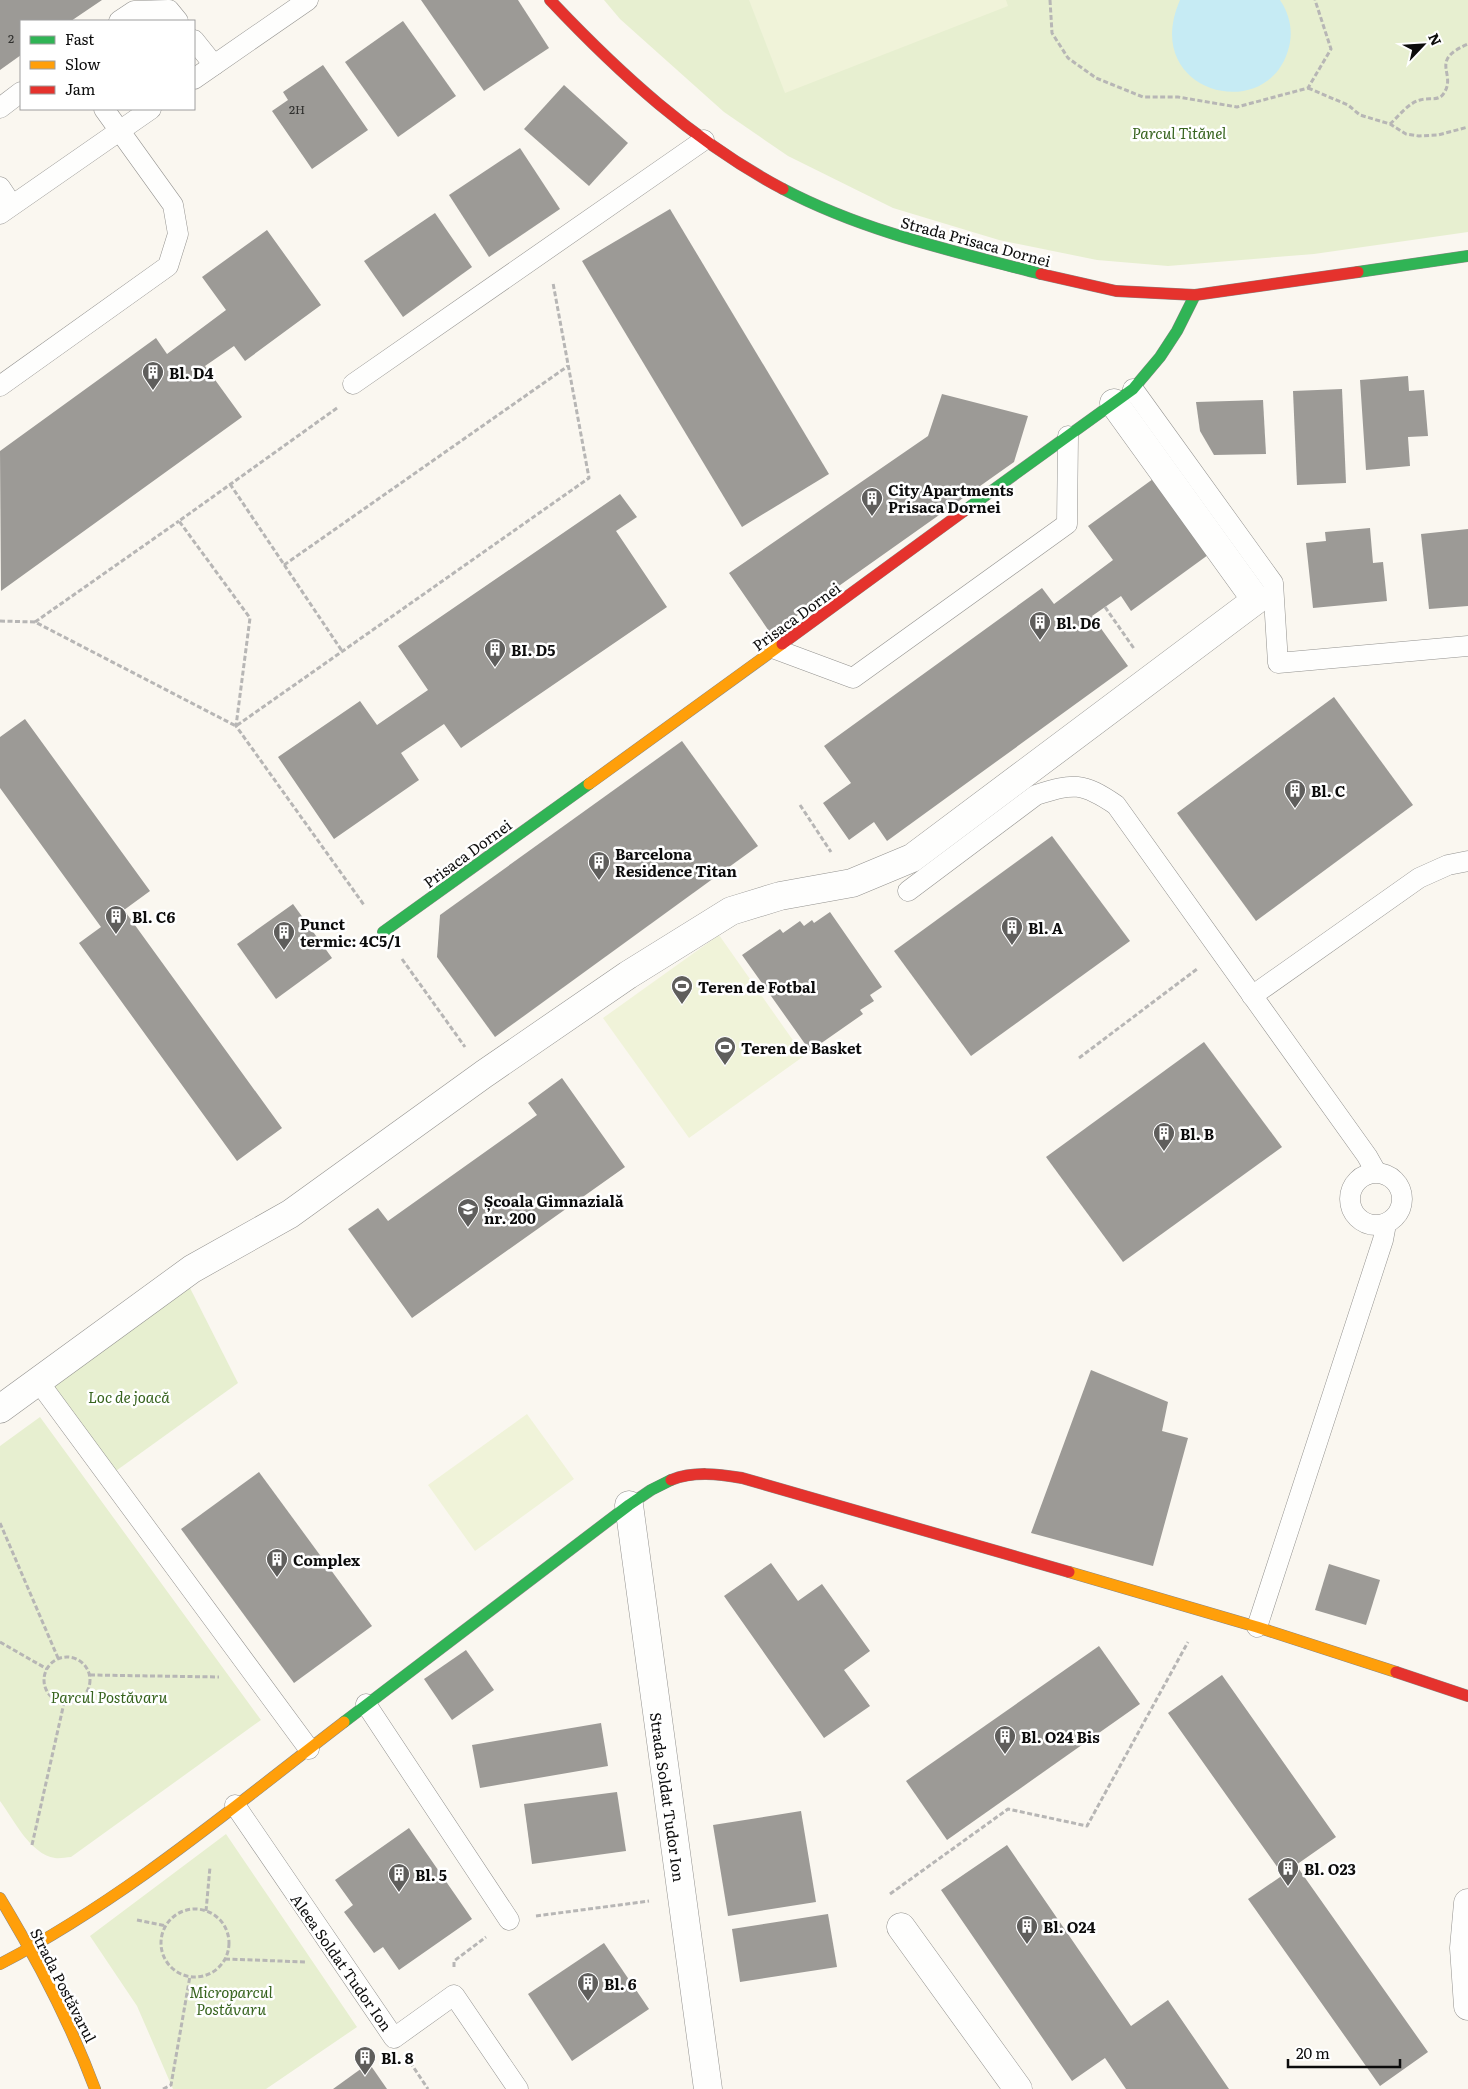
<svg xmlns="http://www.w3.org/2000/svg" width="1468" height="2089" font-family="Literata,serif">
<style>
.green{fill:#e7efd0}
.pitch{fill:#f0f3d9}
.water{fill:#c6ebf4}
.building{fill:#9c9a96}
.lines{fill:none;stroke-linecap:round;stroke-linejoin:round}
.lane-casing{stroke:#93928f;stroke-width:21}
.street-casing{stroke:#93928f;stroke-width:29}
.fast-casing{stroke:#8a8885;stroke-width:12}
.slow-casing{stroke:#8a8885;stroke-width:12}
.jam-casing{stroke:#8a8885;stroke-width:12}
.path{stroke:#b7b6b5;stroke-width:3;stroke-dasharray:5 2.5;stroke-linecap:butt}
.lane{stroke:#fefefd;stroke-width:20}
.street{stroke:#fefefd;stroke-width:28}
.fast{stroke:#30b455;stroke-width:11}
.slow{stroke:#ff9f0a;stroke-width:11}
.jam{stroke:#e5322d;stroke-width:11}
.labels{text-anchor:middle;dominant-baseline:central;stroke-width:5;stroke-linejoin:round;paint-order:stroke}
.number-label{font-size:12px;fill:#30302e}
.park-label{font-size:15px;font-style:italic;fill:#36631d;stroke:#fff}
.street-label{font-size:15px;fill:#0c0c0c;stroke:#fff}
.poi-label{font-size:15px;font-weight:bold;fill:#0c0c0c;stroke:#fff;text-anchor:start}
</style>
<rect width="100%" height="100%" fill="#faf7f0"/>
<!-- green -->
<g class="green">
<path d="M604 0H1468V232L1314 254 1168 266 1097 260 999 240 893 208 788 156 724 112 620 19Z"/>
<path d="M190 1288 238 1383 113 1473 52 1386Z"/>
<path d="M40 1417 261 1720 71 1857C66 1857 60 1859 55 1858 30 1854 14 1820 0 1801V1446Z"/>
<path d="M226 1834 357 2027 266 2089H173L137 2006 90 1936Z"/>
</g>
<!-- pitch -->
<g class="pitch">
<path d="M749 0H1006L1008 6 785 93Z"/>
<path d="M719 935 804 1056 689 1138 603 1018Z"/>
<path d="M527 1414 574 1479 475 1551 428 1485Z"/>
</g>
<!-- water -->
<path class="water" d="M1180 0H1280C1290 15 1293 31 1289 47 1269 127 1139 93 1180 0Z"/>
<!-- building -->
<g class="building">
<path d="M0 0H102L71 21H21V55L0 70Z"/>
<path d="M421 0H518L549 48 484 91Z"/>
<path d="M403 21 456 96 398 137 345 62Z"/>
<path d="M323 65 368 130 312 169 272 111 288 100 283 92Z"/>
<path d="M564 85 628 143 589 186 524 129Z"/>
<path d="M520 148 560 209 489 257 449 195Z"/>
<path d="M670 209 829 474 742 527 582 261Z"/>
<path d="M435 213 472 267 403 317 364 261Z"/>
<path d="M267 230 321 305 245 361 234 346 205 366 242 417 1 591 0 451 156 338 167 354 226 310 202 277Z"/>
<path d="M1408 376 1409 391 1424 390 1428 436 1408 437 1410 466 1366 470 1360 380Z"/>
<path d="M1342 389 1346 483 1297 485 1293 391Z"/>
<path d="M942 394 1028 416 1014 462 771 634 729 573 928 436Z"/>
<path d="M1263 400 1266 454 1214 455 1200 431 1196 402Z"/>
<path d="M1153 479 1208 555 1131 611 1121 596 1092 616 1128 666 887 841 874 822 849 840 823 803 851 783 824 746 1042 588 1054 604 1113 560 1088 526Z"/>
<path d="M620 494 637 517 616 531 667 607 461 748 444 724 401 753 419 780 334 839 278 757 360 701 377 725 428 690 398 646Z"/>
<path d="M1370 528 1373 563 1383 562 1387 601 1313 608 1306 543 1326 541 1325 532Z"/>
<path d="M1468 529V606L1429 609 1421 534Z"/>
<path d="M1334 697 1413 805 1256 921 1177 813Z"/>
<path d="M25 719 150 891 124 910 282 1128 237 1161 79 943 101 927 0 788V737Z"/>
<path d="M682 741 758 846 495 1037 437 957 440 915Z"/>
<path d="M1052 836 1130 941 971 1056 894 951Z"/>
<path d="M293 904 332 958 276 999 237 944Z"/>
<path d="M830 912 882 987 870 995 874 1001 860 1010 863 1014 810 1051 742 955 780 929 783 933 800 921 804 926 812 920 814 923Z"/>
<path d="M1204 1042 1282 1147 1123 1262 1046 1157Z"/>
<path d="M562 1078 625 1167 412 1318 348 1229 378 1208 388 1221 537 1115 528 1103Z"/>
<path d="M1091 1370 1168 1402 1162 1431 1188 1438 1153 1566 1031 1533Z"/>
<path d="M259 1472 372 1626 294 1683 181 1529Z"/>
<path d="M771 1563 798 1601 822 1584 870 1651 844 1670 870 1706 824 1738 724 1596Z"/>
<path d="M1329 1564 1380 1580 1366 1625 1315 1610Z"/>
<path d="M1099 1646 1140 1704 947 1840 906 1781Z"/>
<path d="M466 1650 494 1690 452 1720 424 1679Z"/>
<path d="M1222 1675 1336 1837 1296 1865 1428 2052 1380 2086 1248 1899 1283 1875 1168 1713Z"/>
<path d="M601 1723 608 1766 480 1788 472 1745Z"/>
<path d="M617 1792 626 1851 532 1864 524 1804Z"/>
<path d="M801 1811 816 1902 728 1916 713 1825Z"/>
<path d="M409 1828 472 1919 399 1970 383 1947 374 1953 344 1912 353 1905 335 1880Z"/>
<path d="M1007 1845 1131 2026 1168 2000 1229 2089H1126L1105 2058 1072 2081 941 1890Z"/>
<path d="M828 1914 837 1967 740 1982 732 1929Z"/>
<path d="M604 1943 649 2009 572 2061 528 1994Z"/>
<path d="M369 2063 387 2089H333Z"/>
</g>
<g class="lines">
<!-- lane casing -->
<g class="lane-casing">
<g id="lane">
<path d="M119 21 134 11 169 10 178 21"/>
<path d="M194 40 214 65"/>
<path d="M194 79 308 0"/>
<path d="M0 108 21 92"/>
<path d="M0 187 12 205"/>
<path d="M0 214 151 109"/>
<path d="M353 384 704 140"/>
<path d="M0 386 168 266 178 234 173 205 104 109"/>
<path d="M1133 389 1273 583 1278 663 1468 646"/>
<path d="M775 649 853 678 1067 524 1068 436"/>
<path d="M908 891 1036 795C1074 783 1082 782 1116 805L1367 1156 1376 1172"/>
<path d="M1252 996 1419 878 1448 865 1468 861"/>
<circle cx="1376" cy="1199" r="26"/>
<path d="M38 1381 309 1749"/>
<path d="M1257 1627 1383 1240 1386 1224"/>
<path d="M366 1704 509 1920"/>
<path d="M235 1805 394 2038 454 1995 518 2089"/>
</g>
</g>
<!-- street casing -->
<g class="street-casing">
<g id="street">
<path d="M0 1409 192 1269 290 1214 484 1074 628 975 731 911 780 896 852 883 912 858 1256 600 1114 403"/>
<path d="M629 1505 708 2089"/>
<path d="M1468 1903 1464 1948 1468 2006"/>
<path d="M901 1927 1018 2089"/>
</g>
</g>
<!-- fast casing -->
<g class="fast-casing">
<g id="fast">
<path d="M783 189C865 232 953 251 1041 274"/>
<path d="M1358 272 1468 256"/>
<path d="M964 511 1133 389 1160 357 1177 331 1195 295"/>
<path d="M383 932 589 784"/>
<path d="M344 1722 629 1505 651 1490 671 1480"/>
</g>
</g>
<!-- slow casing -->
<g class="slow-casing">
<g id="slow">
<path d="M589 784 782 644"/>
<path d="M1069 1572 1257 1627 1396 1672"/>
<path d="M0 1898C37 1959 70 2022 95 2089"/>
<path d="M0 1964C125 1899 233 1807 344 1722"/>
</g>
</g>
<!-- jam casing -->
<g class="jam-casing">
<g id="jam">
<path d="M550 0C619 73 694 142 783 189"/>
<path d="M1041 274 1116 291 1195 295 1358 272"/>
<path d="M782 644 964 511"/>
<path d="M671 1480C694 1471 718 1474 742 1478L1069 1572"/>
<path d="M1396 1672 1468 1696"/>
</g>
</g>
<!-- path -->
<g class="path">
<path d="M1050 0 1052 33 1068 58 1096 78 1143 97H1178L1237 107 1308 88 1331 49 1315 0"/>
<path d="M1308 88 1348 105 1360 115 1390 124 1406 134 1419 136 1438 135 1468 127"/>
<path d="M1390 124C1398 117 1408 103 1420 100 1428 97 1439 102 1444 93 1457 73 1428 61 1468 44"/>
<path d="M337 408 179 521 250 618 236 726 364 905"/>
<path d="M230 484 342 651"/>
<path d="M284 565 568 366"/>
<path d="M1105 607 1135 650"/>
<path d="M0 621 35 622 236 726 589 478 553 283"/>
<path d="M35 622 179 521"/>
<path d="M800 805 831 852"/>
<path d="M402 959 465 1047"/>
<path d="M1079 1058 1197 969"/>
<path d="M0 1523 58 1658"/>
<path d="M0 1642 47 1669"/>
<circle cx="67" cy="1680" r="23"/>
<path d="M90 1675 219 1677"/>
<path d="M32 1845 64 1703"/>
<path d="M890 1894 1008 1809 1087 1826 1188 1642"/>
<circle cx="195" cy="1943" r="34"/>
<path d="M206 1911 210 1867"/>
<path d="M536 1916 649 1901"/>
<path d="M137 1920 166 1926"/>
<path d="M225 1959 307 1962"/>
<path d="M454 1967V1961L486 1937"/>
<path d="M410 2062 428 2089"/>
<path d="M163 2089 171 2085 190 1976"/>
</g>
<!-- lane -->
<use href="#lane" class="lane"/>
<!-- street -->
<use href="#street" class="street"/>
<!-- fast -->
<use href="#fast" class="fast"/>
<!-- slow -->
<use href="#slow" class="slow"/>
<!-- jam -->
<use href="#jam" class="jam"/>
</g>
<!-- icons -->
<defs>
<g id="building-pin" transform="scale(1.125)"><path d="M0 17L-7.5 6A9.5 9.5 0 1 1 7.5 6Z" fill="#5f5e5c" stroke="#fff"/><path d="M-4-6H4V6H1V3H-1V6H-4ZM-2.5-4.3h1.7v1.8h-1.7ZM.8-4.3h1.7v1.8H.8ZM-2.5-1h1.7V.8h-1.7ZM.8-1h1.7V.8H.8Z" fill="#fff"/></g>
<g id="stadium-pin" transform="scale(1.125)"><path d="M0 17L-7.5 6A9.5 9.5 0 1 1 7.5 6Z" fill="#5f5e5c" stroke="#fff"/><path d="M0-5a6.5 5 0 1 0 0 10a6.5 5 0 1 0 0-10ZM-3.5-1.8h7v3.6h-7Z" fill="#fff"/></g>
<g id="school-pin" transform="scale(1.125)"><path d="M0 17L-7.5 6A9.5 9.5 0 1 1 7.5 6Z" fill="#5f5e5c" stroke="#fff"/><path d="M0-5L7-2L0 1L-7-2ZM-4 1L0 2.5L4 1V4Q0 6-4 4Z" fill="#fff"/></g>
</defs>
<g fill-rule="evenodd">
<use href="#building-pin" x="153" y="372"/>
<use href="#building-pin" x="872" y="498"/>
<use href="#building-pin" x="1040" y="622"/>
<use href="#building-pin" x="495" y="649"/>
<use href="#building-pin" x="1295" y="790"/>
<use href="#building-pin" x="599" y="862"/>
<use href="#building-pin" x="116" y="916"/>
<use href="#building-pin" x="1012" y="927"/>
<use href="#building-pin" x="284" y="932"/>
<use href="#stadium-pin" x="682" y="986"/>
<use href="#stadium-pin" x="725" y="1047"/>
<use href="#building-pin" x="1164" y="1133"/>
<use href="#school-pin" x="468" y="1209"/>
<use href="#building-pin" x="277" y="1559"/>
<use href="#building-pin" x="1005" y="1736"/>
<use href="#building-pin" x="1288" y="1868"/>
<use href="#building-pin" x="399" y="1874"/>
<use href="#building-pin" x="1027" y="1926"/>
<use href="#building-pin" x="588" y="1983"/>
<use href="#building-pin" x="365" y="2057"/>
</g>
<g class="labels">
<!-- number labels -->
<g class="number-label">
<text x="11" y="38">2</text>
<text x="297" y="109">2H</text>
</g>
<!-- park labels -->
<g class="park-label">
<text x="1179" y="132">Parcul Titănel</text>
<text x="129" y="1396">Loc de joacă</text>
<text x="109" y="1696">Parcul Postăvaru</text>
<text x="231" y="1991">Microparcul<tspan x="231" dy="17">Postăvaru</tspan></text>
</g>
<!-- street labels -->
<g class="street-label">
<text transform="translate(976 241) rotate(15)">Strada Prisaca Dornei</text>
<text transform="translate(796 616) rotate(-36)">Prisaca Dornei</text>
<text transform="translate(467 853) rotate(-36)">Prisaca Dornei</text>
<text transform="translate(668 1797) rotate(82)">Strada Soldat Tudor Ion</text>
<text transform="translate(342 1962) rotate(55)">Aleea Soldat Tudor Ion</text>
<text transform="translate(64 1985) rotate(63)">Strada Postăvarul</text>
</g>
<!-- poi labels -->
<g class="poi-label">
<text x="169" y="372">Bl. D4</text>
<text x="888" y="489">City Apartments<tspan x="888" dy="17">Prisaca Dornei</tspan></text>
<text x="1056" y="622">Bl. D6</text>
<text x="511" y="649">BI. D5</text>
<text x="1311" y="790">Bl. C</text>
<text x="615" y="853">Barcelona<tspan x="615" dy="17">Residence Titan</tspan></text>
<text x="132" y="916">Bl. C6</text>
<text x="300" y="923">Punct<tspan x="300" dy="17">termic: 4C5/1</tspan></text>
<text x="1028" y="927">Bl. A</text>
<text x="698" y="986">Teren de Fotbal</text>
<text x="741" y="1047">Teren de Basket</text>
<text x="1180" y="1133">Bl. B</text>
<text x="484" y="1200">Școala Gimnazială<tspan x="484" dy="17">nr. 200</tspan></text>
<text x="293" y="1559">Complex</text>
<text x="1021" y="1736">Bl. O24 Bis</text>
<text x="1304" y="1868">Bl. O23</text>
<text x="415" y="1874">Bl. 5</text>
<text x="1043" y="1926">Bl. O24</text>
<text x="604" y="1983">Bl. 6</text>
<text x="381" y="2057">Bl. 8</text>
</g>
</g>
<!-- legend -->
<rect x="20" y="20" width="175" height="90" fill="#ffffff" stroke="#9e9e9e"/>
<rect x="30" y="36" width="25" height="8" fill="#30b455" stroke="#9e9e9e"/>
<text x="65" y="45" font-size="15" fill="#0c0c0c">Fast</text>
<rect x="30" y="61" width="25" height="8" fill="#ff9f0a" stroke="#9e9e9e"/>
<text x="65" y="70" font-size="15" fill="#0c0c0c">Slow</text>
<rect x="30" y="86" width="25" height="8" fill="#e5322d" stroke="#9e9e9e"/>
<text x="65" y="95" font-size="15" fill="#0c0c0c">Jam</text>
<!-- north arrow -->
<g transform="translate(1423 45) rotate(65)" stroke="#ffffff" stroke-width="4" paint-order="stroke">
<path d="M0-4L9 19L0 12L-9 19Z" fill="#0c0c0c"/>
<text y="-8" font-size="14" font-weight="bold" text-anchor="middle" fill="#0c0c0c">N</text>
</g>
<!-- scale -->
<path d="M1288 2059v8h112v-8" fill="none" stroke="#0c0c0c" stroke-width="2.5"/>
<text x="1296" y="2059" font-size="15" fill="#0c0c0c" stroke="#ffffff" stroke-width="4" paint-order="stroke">20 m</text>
</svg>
